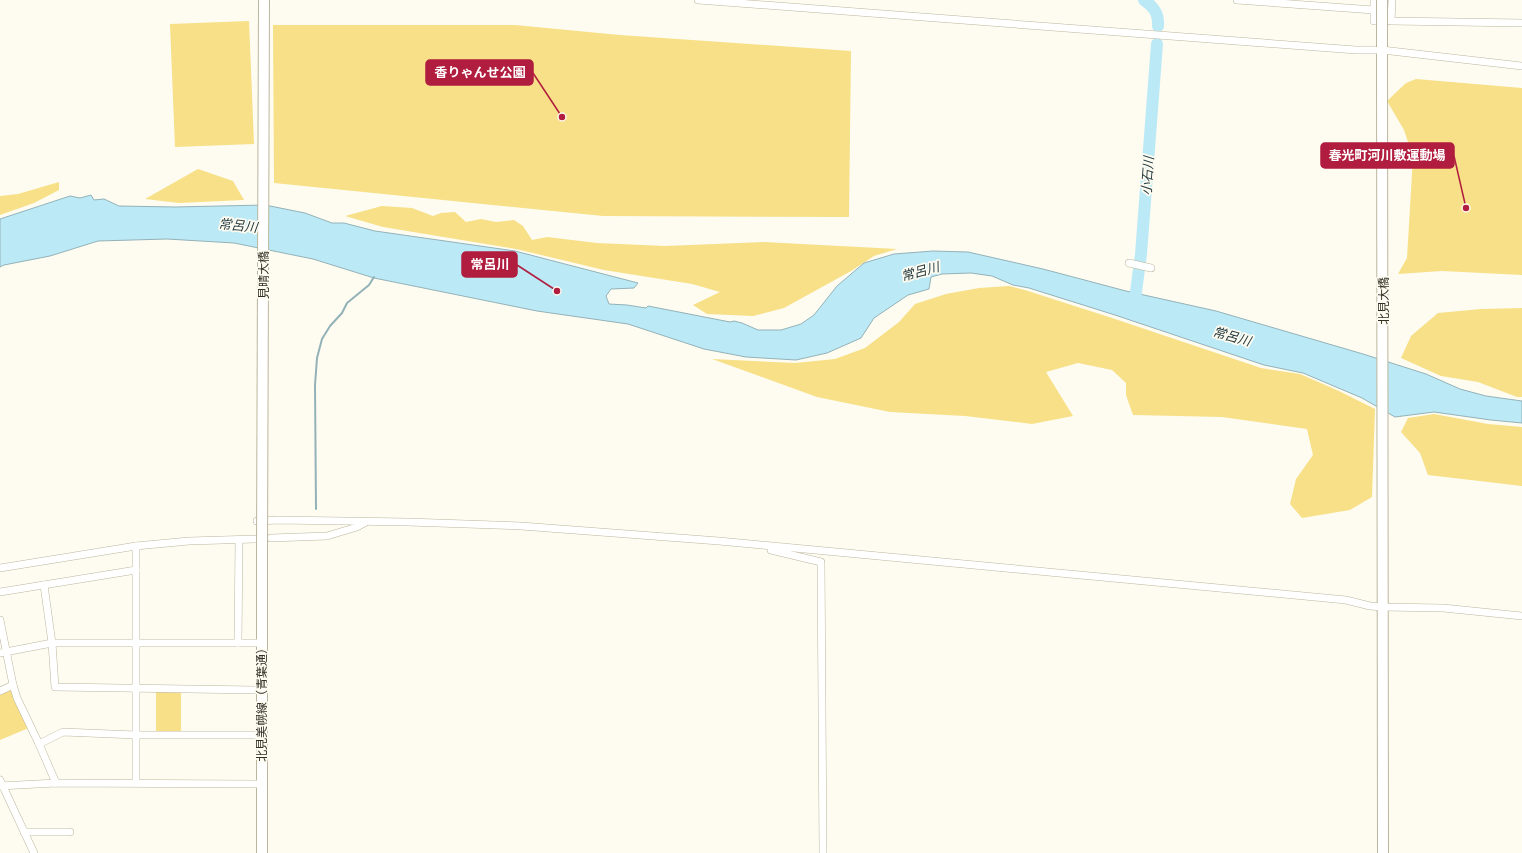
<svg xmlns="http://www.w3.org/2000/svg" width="1522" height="853" font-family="'Titillium Web','Noto Sans JP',sans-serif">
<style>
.green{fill:#f7e087}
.water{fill:#bce9f6;stroke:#93b2b8}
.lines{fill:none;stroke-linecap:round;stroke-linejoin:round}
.stream{stroke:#93b2b8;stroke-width:2}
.river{stroke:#bce9f6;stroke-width:12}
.street-casing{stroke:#bcb69e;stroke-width:8}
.secondary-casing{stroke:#bcb69e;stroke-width:12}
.street{stroke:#fff;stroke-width:7}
.secondary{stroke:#fff;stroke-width:10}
.secondary-bridge-casing{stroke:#bcb69e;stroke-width:12;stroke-linecap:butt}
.secondary-bridge{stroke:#fff;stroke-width:10}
.labels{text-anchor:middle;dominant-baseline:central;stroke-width:3.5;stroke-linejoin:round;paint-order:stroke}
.street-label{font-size:12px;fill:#333127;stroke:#fefcf1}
.water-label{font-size:13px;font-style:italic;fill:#1f353c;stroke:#fefcf1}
.leader{fill:none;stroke:#b11d3f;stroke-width:1.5}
.callout-dot{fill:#b11d3f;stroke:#fefcf1;stroke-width:1.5}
.callout{fill:#b11d3f;stroke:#b11d3f;stroke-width:1.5}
.callout-label{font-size:13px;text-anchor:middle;font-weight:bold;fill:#fff}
</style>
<rect width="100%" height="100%" fill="#fefcf1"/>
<!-- green -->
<g class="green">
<path d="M249 21 254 144 175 147 170 24Z"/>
<path d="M273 25H515L620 35 851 51 849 217 603 216 274 183Z"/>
<path d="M1416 79 1522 88V275L1442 271 1398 274 1407 258 1413 157 1404 130 1387 101 1406 83Z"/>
<path d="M198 169 233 181 244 200 179 203 145 199Z"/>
<path d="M59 182V190L34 203 0 215V196L18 194Z"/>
<path d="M382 206 412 208 433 216 441 213 455 212 466 222 481 219 496 222 514 220 523 226 532 240 547 237 597 243 665 246 764 242 897 249 874 256 851 271 784 308 753 316 707 314 693 305 720 292 692 284 604 270 516 249 383 227 345 216Z"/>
<path d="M1009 286 1028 291 1112 318 1261 368 1300 374 1339 391 1375 409 1372 497 1350 510 1302 518 1290 504 1296 479 1313 455 1307 429 1222 417 1133 415 1126 395V383L1112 370 1078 363 1046 372 1073 416 1032 424 965 416 890 412 817 397 712 359 795 363 835 359 865 348 899 322 915 304 946 294 979 288Z"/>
<path d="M1522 308V397H1517L1478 382 1441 376 1401 358 1411 336 1438 313 1481 309Z"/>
<path d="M1434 414 1488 424 1522 427V486L1428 475 1420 453 1401 432 1408 418Z"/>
<path d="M13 685 31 727 0 740V691Z"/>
<rect x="156" y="689" width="25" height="46"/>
</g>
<!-- water -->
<path class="water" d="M91 195 94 200 104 199 119 206 175 207 265 205 305 213 332 223H344L375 231 515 251 638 283 634 288 611 289 606 296 609 304 627 305 646 308 648 306 730 322 734 321 742 323 758 330H781L801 324 814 315 837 286 864 263 894 254 933 251 968 252 1043 269 1126 291 1216 311 1363 354 1426 374 1460 389 1486 396 1522 401V423L1491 420 1434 412 1395 417 1362 398 1303 373 1264 365 1115 315 1029 288 1013 285 992 276 971 273 942 274 931 277 929 289 908 295 874 318 861 338 827 353 796 360 746 357 704 349 628 324 537 311 374 278 313 259 234 243 167 239 98 241 50 256 4 265 0 267V219L70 196 80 198Z"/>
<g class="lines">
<!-- stream -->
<path class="stream" d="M316 509 315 385 317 358 322 339 330 326 342 313 347 303 369 285 374 277"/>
<!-- river -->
<g class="river">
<path d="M1144 0C1154 7 1159 14 1158 26"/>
<path d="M1134 307 1141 254 1157 44"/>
</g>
<!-- street casing -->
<g class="street-casing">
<g id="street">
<path d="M698 0 1356 50H1382L1522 66"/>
<path d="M1237 0 1374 10V0"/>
<path d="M1392 0 1391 21 1522 23"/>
<path d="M1374 10V21H1387"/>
<path d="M1129 263 1151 268"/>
<path d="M257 521 279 520 408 522 521 526 574 530 719 541 1346 600 1370 606 1383 607 1443 608 1522 616"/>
<path d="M271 538 327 536 357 527 366 522"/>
<path d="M136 546V783"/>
<path d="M771 550 821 562 823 853"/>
<path d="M0 568 136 546 189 541 255 539"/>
<path d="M44 585 52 643 55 687 261 690"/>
<path d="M0 592 136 570"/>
<path d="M0 620 13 685 17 698 39 744 56 783"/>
<path d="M238 643 239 540"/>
<path d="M0 653 52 643H261"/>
<path d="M0 691 13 685"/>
<path d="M39 744 63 732 136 735H261"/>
<path d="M0 780 34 853"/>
<path d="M0 786 56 783 262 784"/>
<path d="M24 832H70"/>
</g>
</g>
<!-- secondary casing -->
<g class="secondary-casing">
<g id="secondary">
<path d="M1382 47 1383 853"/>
<path d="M262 551V853"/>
</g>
</g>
<!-- street -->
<use href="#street" class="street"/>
<!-- secondary -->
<use href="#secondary" class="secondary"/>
<!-- secondary-bridge casing -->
<g class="secondary-bridge-casing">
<g id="secondary-bridge">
<path d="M1382 47V0"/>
<path d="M262 551 264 0"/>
</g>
</g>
<!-- secondary-bridge -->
<use href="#secondary-bridge" class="secondary-bridge"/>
</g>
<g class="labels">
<!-- street labels -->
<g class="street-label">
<text transform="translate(263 275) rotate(-90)">見晴大橋</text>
<text transform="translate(1383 301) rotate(-90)">北見大橋</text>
<text transform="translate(261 702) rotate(-90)">北見美幌線（青葉通）</text>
</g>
<!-- water labels -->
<g class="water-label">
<text transform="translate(1147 176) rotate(-86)">小石川</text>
<text transform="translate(238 225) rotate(6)">常呂川</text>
<text transform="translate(920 271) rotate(-15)">常呂川</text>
<text transform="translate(1232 336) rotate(16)">常呂川</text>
</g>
</g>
<!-- callouts -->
<path class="leader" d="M562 117L533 73M1466 208L1454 156M557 291L517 265"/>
<g class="callout-dot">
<circle cx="562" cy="117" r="4"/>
<circle cx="1466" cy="208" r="4"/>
<circle cx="557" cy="291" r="4"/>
</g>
<g class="callout">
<rect x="426" y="60" width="107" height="25" rx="4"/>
<rect x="1321" y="143" width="133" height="25" rx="4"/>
<rect x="462" y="252" width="55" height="25" rx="4"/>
</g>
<g class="callout-label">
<text x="480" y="77">香りゃんせ公園</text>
<text x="1387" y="160">春光町河川敷運動場</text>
<text x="490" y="269">常呂川</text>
</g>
</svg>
